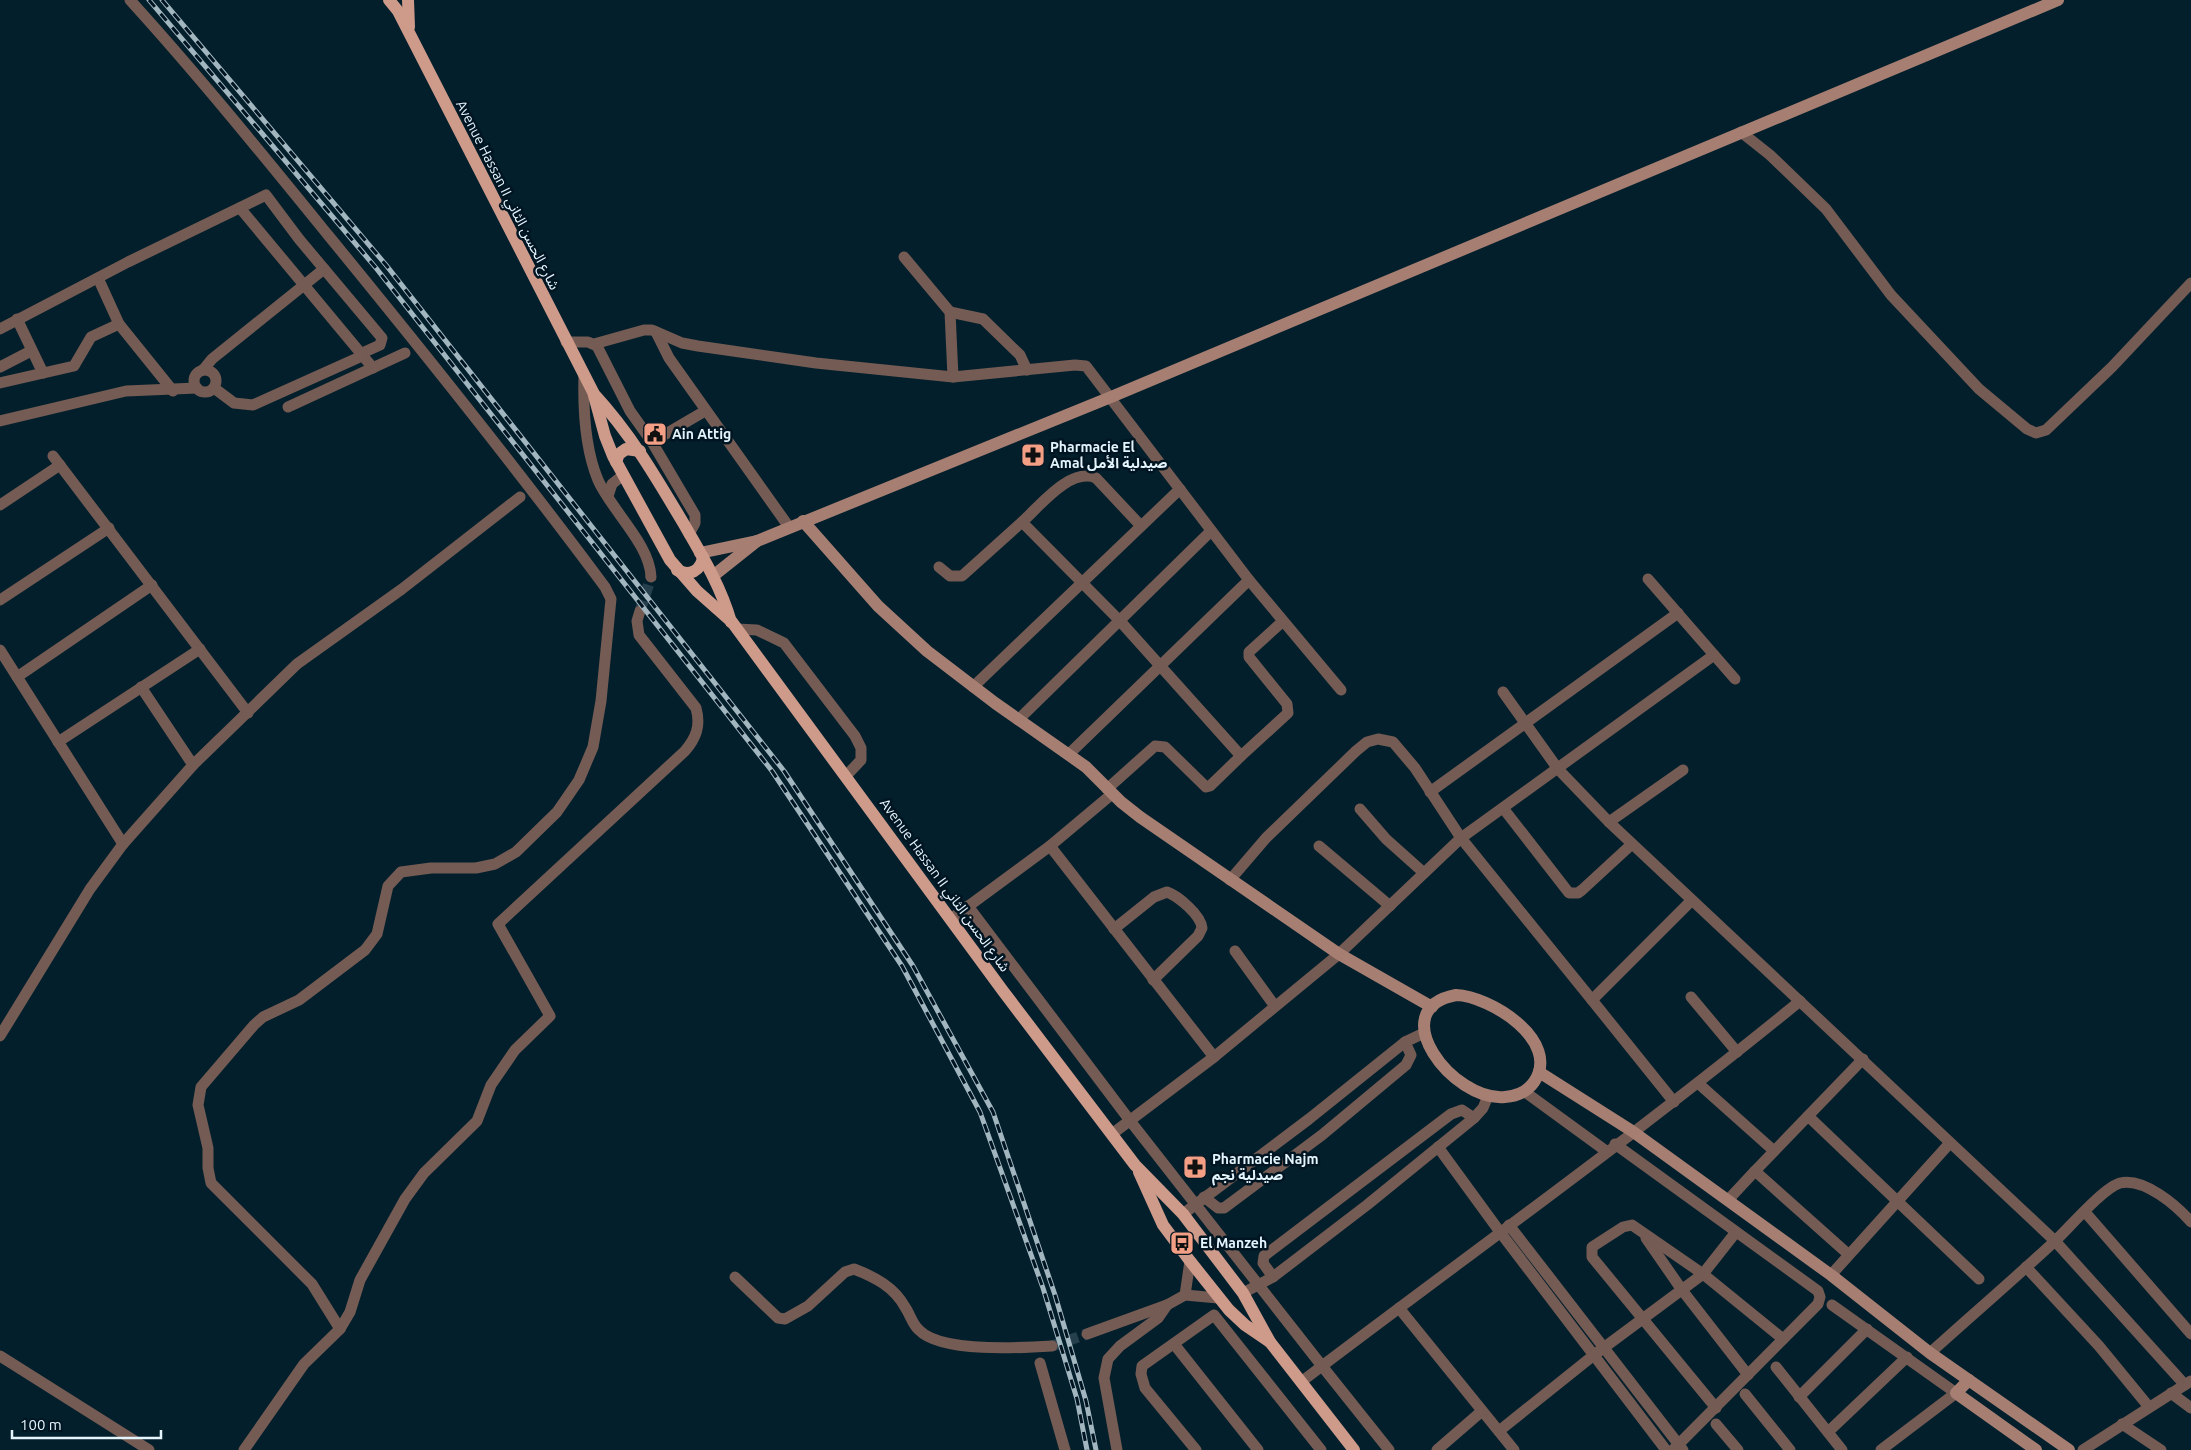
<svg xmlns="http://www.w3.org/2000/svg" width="2191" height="1450" font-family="Ubuntu,'Noto Sans Arabic',sans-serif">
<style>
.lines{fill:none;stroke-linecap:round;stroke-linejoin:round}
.street-tunnel{stroke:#253f4c;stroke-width:11;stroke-dasharray:11 5.5;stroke-linecap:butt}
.street{stroke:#745b53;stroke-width:11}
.secondary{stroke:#a77f72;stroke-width:12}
.primary{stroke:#ce9a8a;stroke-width:12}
.rail-casing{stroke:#a2b6c0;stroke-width:5}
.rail{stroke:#001522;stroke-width:3;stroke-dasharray:9;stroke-linecap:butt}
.labels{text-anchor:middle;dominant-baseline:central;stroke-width:5;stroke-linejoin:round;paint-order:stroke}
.street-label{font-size:14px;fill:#e5f5fe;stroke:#001522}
.poi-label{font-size:14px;font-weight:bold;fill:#e5f5fe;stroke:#001522;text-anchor:start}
</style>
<rect width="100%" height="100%" fill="#031f2c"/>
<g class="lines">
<!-- street-tunnel -->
<g class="street-tunnel">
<path d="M640 611 651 577"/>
<path d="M1052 1346 1087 1334"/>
</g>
<!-- street -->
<g class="street">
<path d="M130 0C199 76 263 155 328 235 423 351 516 467 605 587L611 599 601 701 593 747 579 780 557 812 516 852 495 864 476 868H431L401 872 388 886 377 934 365 950 299 1000 263 1017 254 1025 201 1087 198 1105 208 1148V1168L211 1183 312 1284 340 1329 304 1364 244 1450"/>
<path d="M1741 132 1770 155 1826 209 1891 295 1979 389 2027 429 2036 433 2046 430 2112 367 2191 283"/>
<path d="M240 208 373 368"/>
<path d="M904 257 950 312 953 377"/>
<path d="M98 278 119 324 173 391"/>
<path d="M950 312 983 319 1020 355 1027 370"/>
<path d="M17 319 43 373"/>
<path d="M0 329 128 262 266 195 299 239 382 338 380 345 360 354"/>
<path d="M656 332 669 358 789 527"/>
<path d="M566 342H588L597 346 630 411 652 442 695 515V523L689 534"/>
<path d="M594 344 644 330H652L682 343 698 346 816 363 953 377 1075 365 1086 366 1249 580 1341 690"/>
<path d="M0 367 31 351"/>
<path d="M203 370 212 359 324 269"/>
<circle cx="205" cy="381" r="11"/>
<path d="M584 375C583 409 585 449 598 480 611 510 650 544 651 577"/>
<path d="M0 383 74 366 91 337 119 324"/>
<path d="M214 388 234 403 253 405 362 356"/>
<path d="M288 407 405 353"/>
<path d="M0 421 126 391 197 388"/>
<path d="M652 442 705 411"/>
<path d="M53 456 248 713"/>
<path d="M608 496 612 484 622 476"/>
<path d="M0 505 60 465"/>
<path d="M1022 522C1040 506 1070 467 1096 478L1141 526"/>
<path d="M939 567 950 576H962L1022 522 1120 621 1241 756 1210 786 1206 787 1165 747 1155 746 1107 789"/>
<path d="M1648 579 1735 679"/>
<path d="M0 600 109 528"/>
<path d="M737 629 757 630 784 643 855 736 861 748V760L846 776"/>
<path d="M0 650 123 844"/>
<path d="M17 677 152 585"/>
<path d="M141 687 193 765"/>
<path d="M973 687 1180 489"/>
<path d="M1503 692 1558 769 1609 822 2055 1241 2185 1385"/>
<path d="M1018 720 1211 531"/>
<path d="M58 742 200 649"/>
<path d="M1069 754 1249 580"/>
<path d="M1241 756 1288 713 1287 704 1249 657V652L1282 622"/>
<path d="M1430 792 1678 613"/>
<path d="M1503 808 1569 893H1578L1582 890 1632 844"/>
<path d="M1360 809 1386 839 1424 873"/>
<path d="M1609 822 1683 770"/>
<path d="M1050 846 1214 1057"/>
<path d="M1319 846 1390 906"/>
<path d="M1230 880 1266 838 1356 751 1367 742 1378 739 1393 742 1415 768 1461 838 1592 1000"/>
<path d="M968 906 1131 1122 1322 1366C1482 1245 1645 1128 1800 1001"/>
<path d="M951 919 1050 846 1112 794"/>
<path d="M1114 929 1154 897 1167 892C1178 896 1201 915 1202 928L1198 936 1153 980"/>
<path d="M1235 951 1274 1005"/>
<path d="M1691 997 1737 1052"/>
<path d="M0 1036 90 889 123 844 193 765 297 664 402 589 520 497"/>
<path d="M1699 1084 1773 1150"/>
<path d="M1525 1092 1606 1151"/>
<path d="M1674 1102 1592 1000 1691 901"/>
<path d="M1808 1116 1979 1279"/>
<path d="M1112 1134 1214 1057 1339 954 1461 838 1714 655"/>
<path d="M1615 1144 1818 1291 1820 1297 1818 1304 1673 1450"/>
<path d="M1438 1147 1500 1232 1666 1450"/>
<path d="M1204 1197 1218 1208H1224L1322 1135 1406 1065 1411 1055 1405 1042"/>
<path d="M1728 1200 1755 1171"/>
<path d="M2085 1212 2191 1334"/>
<path d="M1183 1214 1309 1119 1405 1042 1424 1033"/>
<path d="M1509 1225 1683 1450"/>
<path d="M1646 1238 1682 1290 1748 1375"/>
<path d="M1848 1254 1755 1171 1863 1059"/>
<path d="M2026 1267 2099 1346 2149 1407"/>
<path d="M1831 1275 1949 1144"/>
<path d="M735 1277 778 1318 785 1319 808 1306 845 1272 854 1269C875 1277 894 1287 905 1307 910 1314 912 1324 919 1330 941 1353 1021 1348 1052 1346"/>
<path d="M1273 1277 1263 1263 1264 1256 1451 1114 1462 1110 1474 1118"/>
<path d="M1243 1293 1273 1277 1367 1205 1474 1118 1483 1108 1488 1096"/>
<path d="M1185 1295 1218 1298"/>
<path d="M1832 1305 1956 1393 1881 1450"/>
<path d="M1399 1308 1514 1450"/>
<path d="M340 1329 350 1312 360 1280 405 1199 424 1173 477 1121 491 1085 515 1050 550 1016 498 924 685 751C696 738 701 726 696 708L639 635 637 621 640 611"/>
<path d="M1087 1334 1167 1305 1185 1295 1190 1261"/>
<path d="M1174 1344 1258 1450"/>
<path d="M1930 1353C1971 1316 2014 1279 2055 1241 2069 1228 2103 1188 2120 1183 2144 1177 2177 1206 2191 1222"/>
<path d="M0 1356 149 1450"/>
<path d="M1040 1363 1065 1450"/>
<path d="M1776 1367 1842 1450"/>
<path d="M1301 1382 1322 1366 1389 1450"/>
<path d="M2171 1393 2191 1408"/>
<path d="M1745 1394 1790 1450"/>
<path d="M1799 1397 1867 1329"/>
<path d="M1716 1408 1592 1257V1247L1623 1227 1632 1225 1703 1274 1783 1339"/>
<path d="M1716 1424 1738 1450"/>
<path d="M2122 1424 2161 1450"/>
<path d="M1499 1431 1594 1355 1703 1274 1736 1232"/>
<path d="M1828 1432 1907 1357"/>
<path d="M1117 1450 1104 1378 1108 1359 1120 1346 1158 1318 1167 1305"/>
<path d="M1196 1450 1145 1388 1141 1374 1142 1366 1214 1315 1321 1450"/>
<path d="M1437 1450 1482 1411"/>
<path d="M2083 1450 2191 1381"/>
</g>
<!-- secondary -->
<g class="secondary">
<path d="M803 521 878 606 927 651 995 703 1086 767 1121 802 1140 817 1339 954 1432 1007"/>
<path d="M700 553 757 541 1111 397 2058 0"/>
<path d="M713 576 757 541"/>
<path d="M1456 995C1490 996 1562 1041 1534 1082 1527 1092 1517 1096 1505 1097 1453 1102 1382 1009 1456 995Z"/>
<path d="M1539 1072 1632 1131 1831 1275 1930 1353 2069 1450"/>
<path d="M1969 1380 1956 1393 2036 1450"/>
</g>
<!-- primary -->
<g class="primary">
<path d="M389 0 398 11 593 392 605 436 613 456 670 560 697 591 732 622 1003 991 1135 1165 1183 1214 1243 1293 1270 1342 1354 1450"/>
<path d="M408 0 409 27"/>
<path d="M594 394C631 434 657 479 685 526 703 557 721 587 731 622"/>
<path d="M616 462 619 454 626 449 640 451"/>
<path d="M677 570C689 577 701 571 703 557"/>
<path d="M1139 1172 1163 1225 1190 1261 1229 1310 1245 1325 1270 1342"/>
</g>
<!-- rail casing -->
<g class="rail-casing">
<g id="rail">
<path d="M149 0 376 268 772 771 902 966 980 1112 1043 1288 1077 1399 1087 1450"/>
<path d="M162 0 386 265 784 771 913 966 993 1112 1055 1295 1086 1401 1096 1450"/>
</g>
</g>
<!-- rail -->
<use href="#rail" class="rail"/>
</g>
<!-- icons -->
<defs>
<g id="civic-square" transform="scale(1.25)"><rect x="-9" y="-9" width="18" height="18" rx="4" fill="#f39f85" stroke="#001522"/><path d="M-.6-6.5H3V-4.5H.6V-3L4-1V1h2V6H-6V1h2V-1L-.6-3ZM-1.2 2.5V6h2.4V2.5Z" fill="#111"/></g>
<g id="pharmacy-square" transform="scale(1.25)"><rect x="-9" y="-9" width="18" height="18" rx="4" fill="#f39f85" stroke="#001522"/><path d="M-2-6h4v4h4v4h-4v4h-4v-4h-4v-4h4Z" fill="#111"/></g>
<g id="bus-square" transform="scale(1.25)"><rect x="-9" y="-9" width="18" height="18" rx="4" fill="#f39f85" stroke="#001522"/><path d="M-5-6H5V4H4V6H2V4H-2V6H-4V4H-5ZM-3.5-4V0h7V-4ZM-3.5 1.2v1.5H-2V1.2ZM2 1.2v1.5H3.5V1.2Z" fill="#111"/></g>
</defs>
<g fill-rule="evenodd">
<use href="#civic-square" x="655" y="434"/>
<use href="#pharmacy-square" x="1033" y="455"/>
<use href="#pharmacy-square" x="1195" y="1167"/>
<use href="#bus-square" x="1182" y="1243"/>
</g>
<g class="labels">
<!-- street labels -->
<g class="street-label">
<text transform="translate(508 195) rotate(63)">Avenue Hassan II شارع الحسن الثاني</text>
<text transform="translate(945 885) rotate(54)">Avenue Hassan II شارع الحسن الثاني</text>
</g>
<!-- poi labels -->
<g class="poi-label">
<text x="672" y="434">Ain Attig</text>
<text x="1050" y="447">Pharmacie El<tspan x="1050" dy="16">Amal صيدلية الأمل</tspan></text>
<text x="1212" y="1159">Pharmacie Najm<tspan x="1212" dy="16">صيدلية نجم</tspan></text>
<text x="1200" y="1243">El Manzeh</text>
</g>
</g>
<!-- scale -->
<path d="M12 1430v8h149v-8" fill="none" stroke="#e5f5fe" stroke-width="2.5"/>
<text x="20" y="1430" font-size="15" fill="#e5f5fe" stroke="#001522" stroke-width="4" paint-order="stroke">100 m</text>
</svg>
